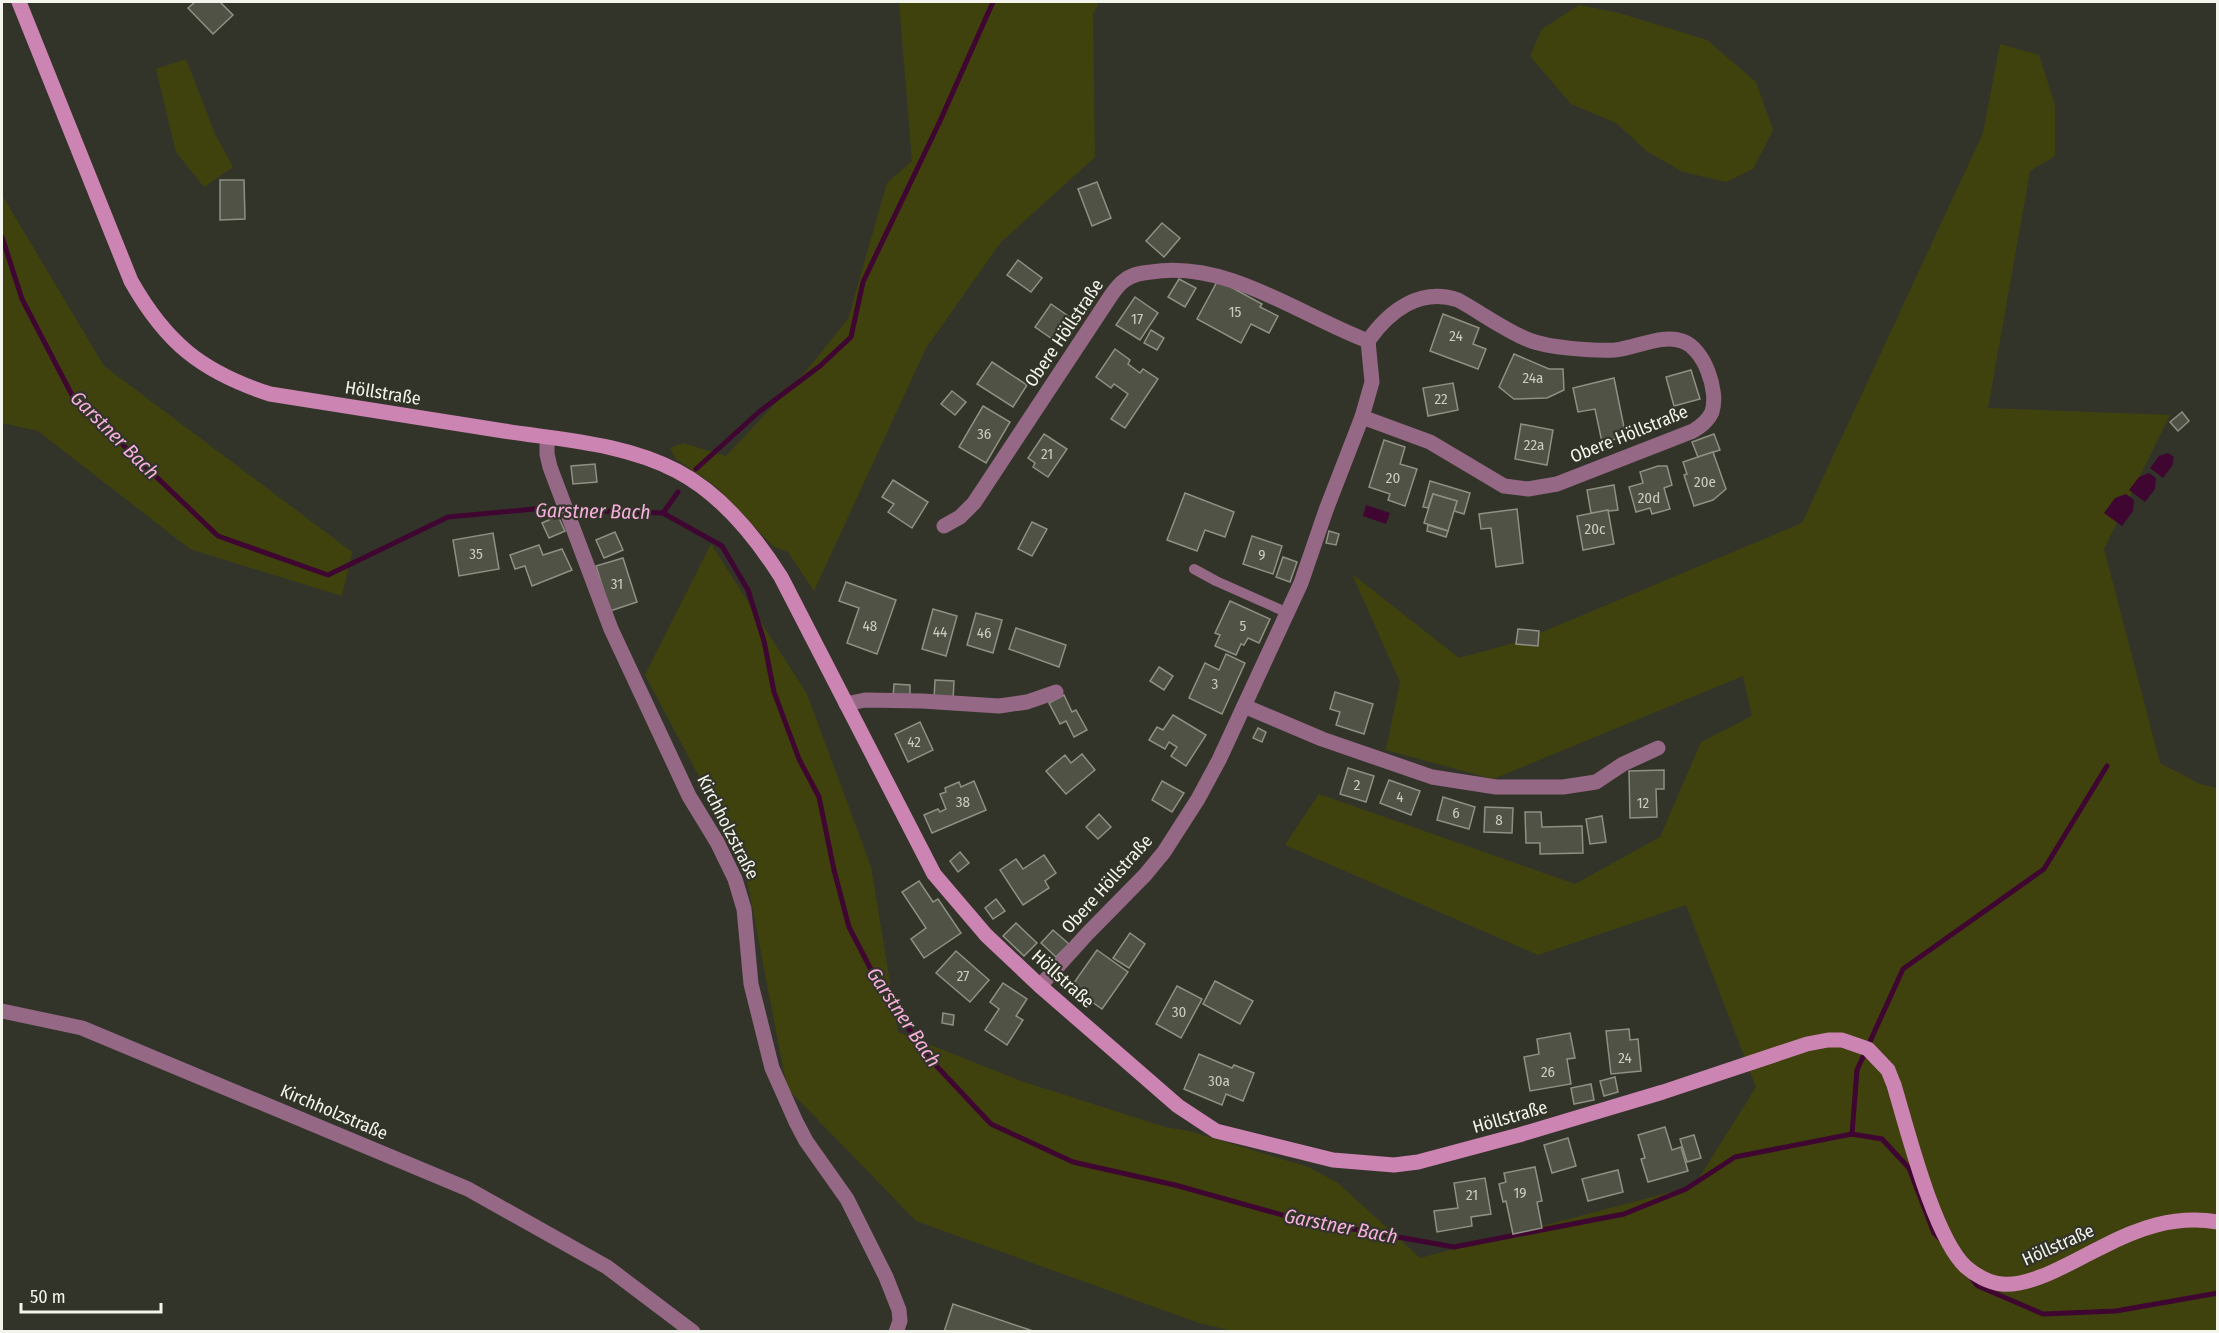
<svg xmlns="http://www.w3.org/2000/svg" width="2219" height="1333" font-family="'Fira Sans Condensed',sans-serif">
<style>
.green{fill:#40420e}
.water{fill:#3e0630}
.lines{fill:none;stroke-linecap:round;stroke-linejoin:round}
.stream{stroke:#3e0630;stroke-width:5}
.building{fill:#505246;stroke:#8f9083;stroke-width:1.5}
.lane{stroke:#956885;stroke-width:10}
.street{stroke:#956885;stroke-width:15}
.secondary{stroke:#cc84b3;stroke-width:15}
.labels{text-anchor:middle;dominant-baseline:central;stroke-width:4.5;stroke-linejoin:round;paint-order:stroke}
.number-label{font-size:15px;fill:#caccc2}
.street-label{font-size:18px;fill:#f3f4ec;stroke:#333429}
.water-label{font-size:20px;font-style:italic;fill:#f7afde;stroke:#333429}
</style>
<rect width="100%" height="100%" fill="#333429"/>
<!-- green -->
<g class="green">
<path d="M899 2H1099L1093 14 1095 157 1001 242 926 348 814 591 788 552 773 546 715 486 676 459 670 448 683 443 726 456 807 370 848 319 887 183 912 161Z"/>
<path d="M1579 5 1619 13 1707 40 1756 82 1773 130 1753 169 1726 182 1683 172 1648 152 1616 123 1571 104 1530 56 1542 29Z"/>
<path d="M2000 44 2039 55 2055 105V156L2030 171 1988 408 2170 415 2104 549 2160 763 2200 784 2217 788V1331H1233L1199 1323 916 1221 787 1088 743 859 645 675 711 544 807 694 871 867 898 1032 1021 1081 1165 1127 1189 1131 1308 1167 1338 1183 1420 1258 1694 1186 1756 1087 1686 905 1538 955 1285 845 1319 794 1575 884 1660 837 1701 742 1752 716 1743 676 1493 779 1386 750 1400 682 1352 574 1459 658 1521 641 1802 523 1983 133Z"/>
<path d="M186 59 215 134 233 167 204 187 176 152 156 69Z"/>
<path d="M2 195 104 366 352 552 342 596 190 549 38 431 2 423Z"/>
</g>
<!-- water -->
<g class="water">
<path d="M2168 453 2174 457 2172 466 2163 478 2150 468 2159 456Z"/>
<path d="M2149 473 2156 478 2155 489 2145 502 2129 490 2139 477Z"/>
<path d="M2126 494 2134 500 2133 511 2122 526 2104 513 2115 498Z"/>
<path d="M1366 505 1390 513 1386 524 1363 516Z"/>
</g>
<g class="lines">
<!-- stream -->
<g class="stream">
<path d="M2 237 22 299 73 397 218 536 328 575 448 517 534 509 663 513 722 546 748 590 764 641 774 692 799 759 819 797 834 870 849 927 879 985 929 1058 991 1124 1073 1162 1175 1185 1297 1219 1454 1247 1624 1214 1686 1189 1735 1157 1852 1134 1882 1139 1909 1168 1934 1233 1940 1239"/>
<path d="M696 469 760 411 820 366 851 337 863 282 940 121 993 2"/>
<path d="M663 513 678 492"/>
<path d="M1852 1134 1857 1070 1903 969 2044 869 2107 766"/>
<path d="M1972 1279 1978 1286 2043 1314 2116 1311 2218 1293"/>
</g>
</g>
<!-- building -->
<g class="building">
<path d="M195 2H220L233 15 213 34 188 8Z"/>
<path d="M220 180H244L245 219 220 220Z"/>
<path d="M1097 182 1111 218 1092 226 1078 189Z"/>
<path d="M1162 223 1180 238 1164 257 1146 241Z"/>
<path d="M1018 260 1042 278 1031 292 1007 275Z"/>
<path d="M1179 279 1196 288 1185 307 1168 297Z"/>
<path d="M1218 280 1262 304 1260 307 1278 316 1269 333 1251 324 1241 343 1197 319Z"/>
<path d="M1135 297 1158 313 1140 340 1116 325Z"/>
<path d="M1051 304 1074 320 1072 322 1076 325 1067 339 1063 336 1058 343 1035 327Z"/>
<path d="M1443 314 1479 328 1473 344 1486 349 1478 369 1430 351Z"/>
<path d="M1151 330 1164 338 1157 350 1144 343Z"/>
<path d="M1115 349 1130 360 1128 364 1140 373 1143 369 1158 379 1125 428 1111 419 1128 394 1114 384 1111 388 1096 377Z"/>
<path d="M1514 354 1549 369H1563L1564 390 1547 398 1514 399 1499 387Z"/>
<path d="M992 362 1027 385 1013 407 977 384Z"/>
<path d="M1691 370 1700 399 1674 406 1666 377Z"/>
<path d="M1614 378 1626 437 1602 442 1595 409 1578 412 1573 388Z"/>
<path d="M1453 383 1458 410 1428 416 1423 388Z"/>
<path d="M952 391 966 402 955 415 941 404Z"/>
<path d="M983 406 1010 422 986 463 959 447Z"/>
<path d="M2182 412 2189 421 2178 431 2170 422Z"/>
<path d="M1521 424 1553 430 1547 465 1515 459Z"/>
<path d="M1044 434 1067 449 1048 477 1033 467 1035 463 1028 458Z"/>
<path d="M1714 434 1720 450 1698 457 1692 442Z"/>
<path d="M1384 440 1405 447 1400 464 1417 469 1405 506 1388 500 1390 494 1369 487Z"/>
<path d="M1713 452 1726 489 1713 500 1694 506 1684 475 1687 474 1683 462Z"/>
<path d="M595 464 597 482 573 484 571 466Z"/>
<path d="M1658 466H1667L1672 485 1664 488 1670 509 1652 514 1650 508 1636 512 1629 487 1643 483 1640 472Z"/>
<path d="M893 480 928 502 912 528 888 512 894 504 882 497Z"/>
<path d="M1430 481 1470 493 1464 514 1454 511 1457 501 1433 494 1428 508 1423 507Z"/>
<path d="M1614 485 1618 510 1591 513 1587 490Z"/>
<path d="M1185 493 1234 512 1225 537 1205 530 1197 551 1167 540Z"/>
<path d="M1433 494 1457 501 1448 531 1424 523Z"/>
<path d="M1517 509 1523 563 1496 567 1491 528 1481 529 1479 514Z"/>
<path d="M1608 510 1614 544 1583 550 1577 516Z"/>
<path d="M558 516 565 531 549 538 542 523Z"/>
<path d="M1032 522 1047 529 1032 556 1018 549Z"/>
<path d="M1428 525 1448 531 1446 537 1427 531Z"/>
<path d="M1329 531 1339 534 1336 545 1326 543Z"/>
<path d="M615 532 623 550 604 558 596 540Z"/>
<path d="M493 533 499 569 459 576 453 540Z"/>
<path d="M1252 536 1282 546 1273 574 1243 564Z"/>
<path d="M539 545 543 555 562 549 572 570 532 586 525 566 515 569 510 555Z"/>
<path d="M1283 557 1297 562 1290 582 1276 577Z"/>
<path d="M623 558 637 602 610 611 596 566Z"/>
<path d="M846 582 896 600 877 654 847 643 859 608 839 601Z"/>
<path d="M1230 601 1270 619 1259 643 1248 638 1244 645 1241 644 1236 655 1215 646 1220 635 1215 633Z"/>
<path d="M933 609 957 616 946 656 922 649Z"/>
<path d="M976 613 1002 620 993 653 967 645Z"/>
<path d="M1016 628 1066 645 1059 667 1009 649Z"/>
<path d="M1518 629 1539 631 1538 646 1516 644Z"/>
<path d="M1226 654 1245 663 1222 714 1189 698 1205 663 1219 670Z"/>
<path d="M1159 667 1173 676 1164 690 1150 681Z"/>
<path d="M935 680 954 681 953 700 934 699Z"/>
<path d="M894 684 910 685V697H893Z"/>
<path d="M1335 692 1373 704 1364 734 1336 725 1340 712 1330 709Z"/>
<path d="M1064 695 1072 712 1076 710 1087 730 1074 737 1066 721 1060 724 1049 703Z"/>
<path d="M1173 715 1206 735 1186 766 1171 756 1177 747 1169 742 1165 749 1149 740 1157 727 1163 730Z"/>
<path d="M920 722 933 750 908 762 895 734Z"/>
<path d="M1258 728 1266 732 1262 742 1253 738Z"/>
<path d="M1082 754 1095 770 1066 794 1046 771 1065 755 1071 763Z"/>
<path d="M1348 768 1374 776 1366 802 1340 794Z"/>
<path d="M1664 770V789H1656L1657 817 1630 818 1629 771Z"/>
<path d="M1389 780 1420 791 1411 815 1380 803Z"/>
<path d="M974 781 986 810 932 833 924 815 938 809 940 812 946 809 940 794 946 792 945 788 959 782 961 787Z"/>
<path d="M1162 781 1184 793 1172 812 1152 800Z"/>
<path d="M1443 797 1475 807 1469 829 1437 820Z"/>
<path d="M1485 807 1513 808 1512 833 1484 832Z"/>
<path d="M1525 812H1541L1542 827 1582 826 1583 853 1540 854V843H1526Z"/>
<path d="M1099 814 1111 827 1098 839 1086 827Z"/>
<path d="M1602 816 1606 842 1590 844 1586 819Z"/>
<path d="M960 852 969 863 958 872 950 861Z"/>
<path d="M1044 855 1056 873 1045 881 1049 888 1023 905 1000 870 1016 859 1023 869Z"/>
<path d="M919 881 933 902 938 899 961 933 924 958 911 939 926 928 902 892Z"/>
<path d="M996 899 1005 911 993 919 985 908Z"/>
<path d="M1016 923 1037 943 1024 956 1003 936Z"/>
<path d="M1053 930 1069 944 1056 957 1041 943Z"/>
<path d="M1130 933 1145 944 1129 968 1113 958Z"/>
<path d="M1097 950 1128 972 1102 1009 1071 987Z"/>
<path d="M956 951 989 980 970 1002 936 973Z"/>
<path d="M1215 981 1253 1001 1240 1024 1203 1004Z"/>
<path d="M1003 983 1027 999 1016 1016 1023 1020 1007 1045 985 1030 999 1009 990 1002Z"/>
<path d="M1177 986 1202 999 1181 1038 1156 1024Z"/>
<path d="M943 1013 954 1015 953 1025 942 1023Z"/>
<path d="M1629 1029 1630 1040 1638 1039 1641 1071 1611 1074 1606 1031Z"/>
<path d="M1570 1033 1575 1058 1567 1059 1571 1084 1530 1091 1524 1057 1539 1054 1537 1039Z"/>
<path d="M1199 1054 1232 1068 1234 1065 1254 1073 1243 1101 1226 1094 1222 1105 1184 1089Z"/>
<path d="M1615 1077 1618 1092 1604 1096 1600 1081Z"/>
<path d="M1591 1084 1594 1100 1574 1104 1571 1088Z"/>
<path d="M1665 1127 1672 1150 1681 1147 1688 1171 1648 1182 1641 1159 1645 1158 1638 1135Z"/>
<path d="M1694 1135 1701 1158 1687 1162 1680 1139Z"/>
<path d="M1568 1138 1576 1166 1552 1173 1544 1145Z"/>
<path d="M1535 1167 1542 1201 1537 1202 1542 1228 1513 1234 1506 1201 1503 1202 1499 1184 1506 1182 1504 1173Z"/>
<path d="M1618 1170 1623 1192 1588 1201 1582 1179Z"/>
<path d="M1485 1178 1491 1214 1471 1217 1472 1226 1437 1232 1434 1211 1458 1208 1454 1183Z"/>
<path d="M953 1304 1036 1332H944Z"/>
</g>
<g class="lines">
<!-- lane -->
<path class="lane" d="M1194 569 1216 581 1288 613"/>
<!-- street -->
<g class="street">
<path d="M1362 417 1430 442 1504 486 1528 489 1557 484 1693 431C1701 426 1708 421 1712 412 1719 391 1704 348 1682 341 1661 334 1636 348 1615 350 1593 351 1549 348 1529 340 1506 331 1480 312 1458 300 1420 287 1389 311 1368 341"/>
<path d="M547 438V454L550 467 611 629 689 796 717 842 735 879 744 909 751 984 772 1068 796 1122 806 1141 847 1199 886 1277 899 1310 900 1321 896 1332"/>
<path d="M944 526 960 517 974 503 1110 297C1114 291 1119 284 1125 280 1133 274 1142 273 1151 272 1228 260 1299 315 1368 341L1372 382 1362 417 1326 510 1301 583 1219 760 1198 799 1164 852 1145 875 1087 934 1040 986"/>
<path d="M846 704 865 700 922 701 999 706 1027 702 1056 692"/>
<path d="M1244 706 1322 739 1432 777 1496 787H1563L1596 782 1623 764 1658 748"/>
<path d="M2 1011 82 1028 468 1189 607 1267 693 1332"/>
</g>
<!-- secondary -->
<path class="secondary" d="M19 2 131 281C166 343 202 372 270 394 348 407 426 419 504 431 562 440 623 443 677 471 721 494 755 536 781 577L934 874 986 935 1040 986 1178 1106 1216 1131 1333 1160 1394 1165 1418 1162 1519 1135 1663 1092 1807 1044 1828 1040H1842L1868 1049 1888 1070 1894 1085C1907 1128 1934 1238 1966 1267 1975 1275 1989 1283 2002 1284 2032 1287 2073 1261 2100 1248 2138 1228 2174 1215 2218 1222"/>
</g>
<g class="labels">
<!-- number labels -->
<g class="number-label">
<text x="1235" y="312">15</text>
<text x="1137" y="319">17</text>
<text x="1456" y="336">24</text>
<text x="1533" y="378">24a</text>
<text x="1441" y="399">22</text>
<text x="984" y="434">36</text>
<text x="1534" y="445">22a</text>
<text x="1047" y="454">21</text>
<text x="1393" y="478">20</text>
<text x="1705" y="482">20e</text>
<text x="1649" y="498">20d</text>
<text x="1595" y="529">20c</text>
<text x="476" y="554">35</text>
<text x="1262" y="555">9</text>
<text x="617" y="584">31</text>
<text x="870" y="626">48</text>
<text x="1243" y="626">5</text>
<text x="940" y="632">44</text>
<text x="984" y="633">46</text>
<text x="1215" y="684">3</text>
<text x="914" y="742">42</text>
<text x="1357" y="785">2</text>
<text x="1400" y="797">4</text>
<text x="963" y="802">38</text>
<text x="1643" y="803">12</text>
<text x="1456" y="813">6</text>
<text x="1499" y="820">8</text>
<text x="963" y="976">27</text>
<text x="1179" y="1012">30</text>
<text x="1625" y="1058">24</text>
<text x="1548" y="1072">26</text>
<text x="1219" y="1081">30a</text>
<text x="1520" y="1193">19</text>
<text x="1472" y="1195">21</text>
</g>
<!-- street labels -->
<g class="street-label">
<text transform="translate(1064 333) rotate(-56)">Obere Höllstraße</text>
<text transform="translate(383 393) rotate(9)">Höllstraße</text>
<text transform="translate(1629 434) rotate(-22)">Obere Höllstraße</text>
<text transform="translate(728 827) rotate(63)">Kirchholzstraße</text>
<text transform="translate(1107 884) rotate(-48)">Obere Höllstraße</text>
<text transform="translate(1063 979) rotate(42)">Höllstraße</text>
<text transform="translate(334 1112) rotate(23)">Kirchholzstraße</text>
<text transform="translate(1510 1117) rotate(-16)">Höllstraße</text>
<text transform="translate(2058 1245) rotate(-24)">Höllstraße</text>
</g>
<!-- water labels -->
<g class="water-label">
<text transform="translate(115 435) rotate(45)">Garstner Bach</text>
<text transform="translate(593 511) rotate(1)">Garstner Bach</text>
<text transform="translate(904 1017) rotate(56)">Garstner Bach</text>
<text transform="translate(1341 1226) rotate(11)">Garstner Bach</text>
</g>
</g>
<!-- border -->
<rect width="2219" height="1333" fill="none" stroke="#f3f4ec" stroke-width="6"/>
<!-- scale -->
<path d="M21 1303v9h140v-9" fill="none" stroke="#f3f4ec" stroke-width="3"/>
<text x="30" y="1303" font-size="18" fill="#f3f4ec" stroke="#333429" stroke-width="4.5" paint-order="stroke">50 m</text>
</svg>
